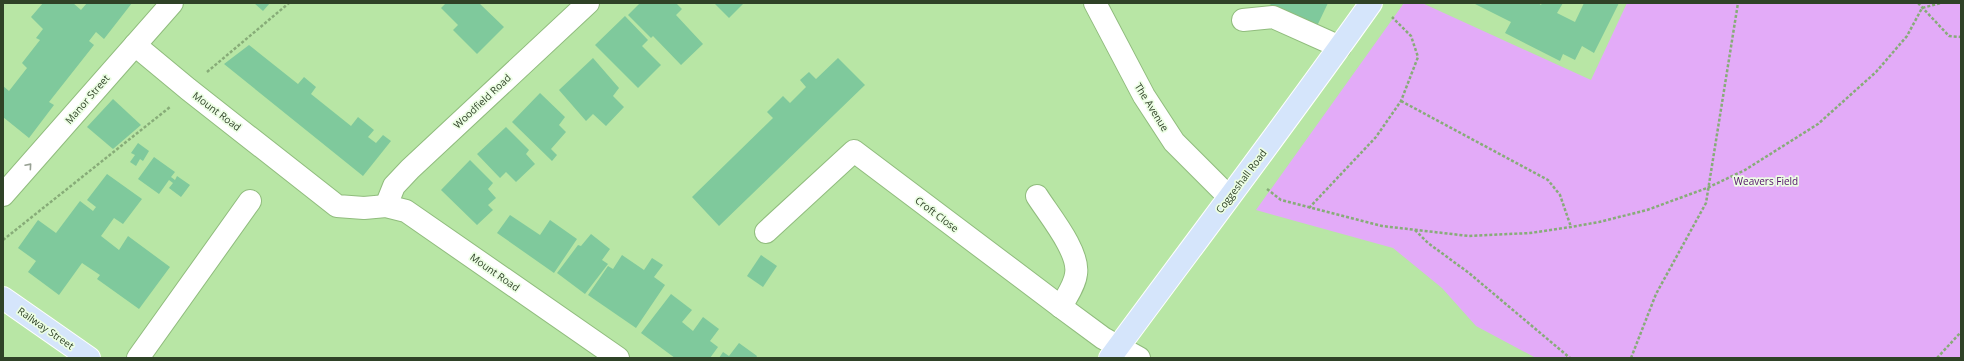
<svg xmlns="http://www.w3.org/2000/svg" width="1964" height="361" font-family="'Open Sans',sans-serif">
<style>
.green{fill:#e3abf8}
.building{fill:#7fc99c}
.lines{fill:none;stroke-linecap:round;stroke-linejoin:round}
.minor-casing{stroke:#90bc7d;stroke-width:24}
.major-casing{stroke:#fff;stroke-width:24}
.path{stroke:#87ac78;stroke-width:2.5;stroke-dasharray:3 2;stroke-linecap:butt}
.minor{stroke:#fff;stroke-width:22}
.major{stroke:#d5e5fb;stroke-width:22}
.oneway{stroke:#97a093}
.labels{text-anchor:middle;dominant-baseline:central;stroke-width:3.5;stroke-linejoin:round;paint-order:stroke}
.street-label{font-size:10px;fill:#2f4227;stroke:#ecfee4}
.park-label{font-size:10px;fill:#530f68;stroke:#ecfee4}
</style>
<rect width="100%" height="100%" fill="#b8e6a5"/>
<!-- green -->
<path class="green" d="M1404 3H1422L1591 80 1627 3H1961V358H1536L1476 326 1442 288 1393 248 1256 210Z"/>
<!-- building -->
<g class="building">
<path d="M43 3H73L81 10 87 3H132L104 39 96 32 89 41 94 45 49 102 54 105 29 138 3 117V86L9 91 27 68 22 63 40 40 36 38 43 29 31 17Z"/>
<path d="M254 3H270L263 11Z"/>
<path d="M446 3H479L504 27 477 54 453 30 458 25 441 8Z"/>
<path d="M640 3H676L682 9 676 15 703 44 681 65 653 36 651 38 628 15Z"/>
<path d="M714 3H744L729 18Z"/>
<path d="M1267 3H1328L1317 26Z"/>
<path d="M1473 3H1538L1541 5 1542 3H1563L1557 13 1575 22 1584 3H1619L1594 53 1582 46 1575 60 1563 54 1560 61 1505 33 1511 22Z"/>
<path d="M625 16 648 40 642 46 661 65 638 88 595 45Z"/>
<path d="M249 45 298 84 304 77 316 87 311 94 351 126 358 117 374 130 368 137 376 143 383 135 391 141 363 176 224 64Z"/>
<path d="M593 58 619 88 613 96 624 107 606 126 593 114 586 121 559 90Z"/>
<path d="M838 58 865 85 719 226 692 197 773 118 767 112 783 96 790 103 806 87 800 80 809 72 816 79Z"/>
<path d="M540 93 565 117 559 125 566 132 551 149 557 155 552 161 512 122Z"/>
<path d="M113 99 141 125 113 149 87 127Z"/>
<path d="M506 127 529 150 526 154 535 164 516 182 506 172 500 178 477 154Z"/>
<path d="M138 143 149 151 143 161 140 159 136 166 130 162 135 155 131 153Z"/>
<path d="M154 157 175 172 171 177 175 180 177 176 190 185 181 197 169 188 173 183 169 180 159 194 138 179Z"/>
<path d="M470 160 493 183 488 189 496 198 488 205 493 210 477 225 441 190Z"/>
<path d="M107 174 142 199 123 224 114 218 101 236 119 250 128 236 170 267 139 309 97 279 100 275 82 263 59 295 28 272 36 261 18 248 38 220 56 233 80 201 93 211 96 207 87 200Z"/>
<path d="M510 215 540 235 550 220 577 239 554 273 497 233Z"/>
<path d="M591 234 610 249 602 260 608 264 585 294 557 273 578 245 581 246Z"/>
<path d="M622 255 644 270 652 258 663 265 654 277 665 285 636 328 588 295 608 266 613 269Z"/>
<path d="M761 255 777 266 763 287 747 276Z"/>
<path d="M671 294 692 310 682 322 693 331 703 317 719 329 710 341 718 347 710 358H675L641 333Z"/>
<path d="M739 343 757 356 756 358H719L723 352 729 356Z"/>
</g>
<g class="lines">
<!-- minor casing -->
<g class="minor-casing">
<g id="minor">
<path d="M1095 3 1144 96 1174 142 1229 197"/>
<path d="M1243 20 1273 17 1340 47"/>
<path d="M135 45 188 89 337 206 364 208 386 206 406 211 618 358"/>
<path d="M3 195 172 3"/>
<path d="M1037 196C1049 215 1080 252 1076 274 1075 285 1066 297 1061 307"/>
<path d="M386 206 394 186 410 169 588 3"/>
<path d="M766 232 854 151 1061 307 1103 338 1139 358"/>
<path d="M138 358 250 201"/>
</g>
</g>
<!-- major casing -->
<g class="major-casing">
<g id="major">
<path d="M3 298 89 358"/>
<path d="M1110 358C1197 240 1286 123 1371 3"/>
</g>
</g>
<!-- path -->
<g class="path">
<path d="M1918 3 1949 36 1961 37"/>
<path d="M207 72 289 3"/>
<path d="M1401 101 1548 180 1560 195 1571 227"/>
<path d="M1267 189 1281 200 1382 226 1469 236 1530 233 1571 227 1599 222 1647 210 1707 188 1745 170 1818 124 1876 72 1907 36 1922 8 1941 3"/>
<path d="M1309 208 1376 137 1401 101 1418 57 1411 36 1392 17"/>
<path d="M1415 230 1428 243 1469 273 1570 358"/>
<path d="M3 240 170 107"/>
<path d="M1631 358 1656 294 1706 203 1738 3"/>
<path d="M1937 358 1961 332"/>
</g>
<!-- minor -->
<use href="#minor" class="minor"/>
<!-- major -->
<use href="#major" class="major"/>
</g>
<!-- one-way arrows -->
<defs><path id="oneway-chevron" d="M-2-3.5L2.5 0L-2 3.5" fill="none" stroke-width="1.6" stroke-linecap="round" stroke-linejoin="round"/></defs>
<use class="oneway" href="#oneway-chevron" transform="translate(29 166) rotate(-49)"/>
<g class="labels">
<!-- street labels -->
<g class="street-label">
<text transform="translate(87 99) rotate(-49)">Manor Street</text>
<text transform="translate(482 101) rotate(-43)">Woodfield Road</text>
<text transform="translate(1152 107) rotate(58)">The Avenue</text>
<text transform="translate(217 111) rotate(37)">Mount Road</text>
<text transform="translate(1241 181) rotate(-53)">Coggeshall Road</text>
<text transform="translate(937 214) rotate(37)">Croft Close</text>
<text transform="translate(495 272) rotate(35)">Mount Road</text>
<text transform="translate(46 328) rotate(35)">Railway Street</text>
</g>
<!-- park labels -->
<g class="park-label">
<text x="1766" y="181">Weavers Field</text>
</g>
</g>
<!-- border -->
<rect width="1964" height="361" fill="none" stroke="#2f4227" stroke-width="8"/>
</svg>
